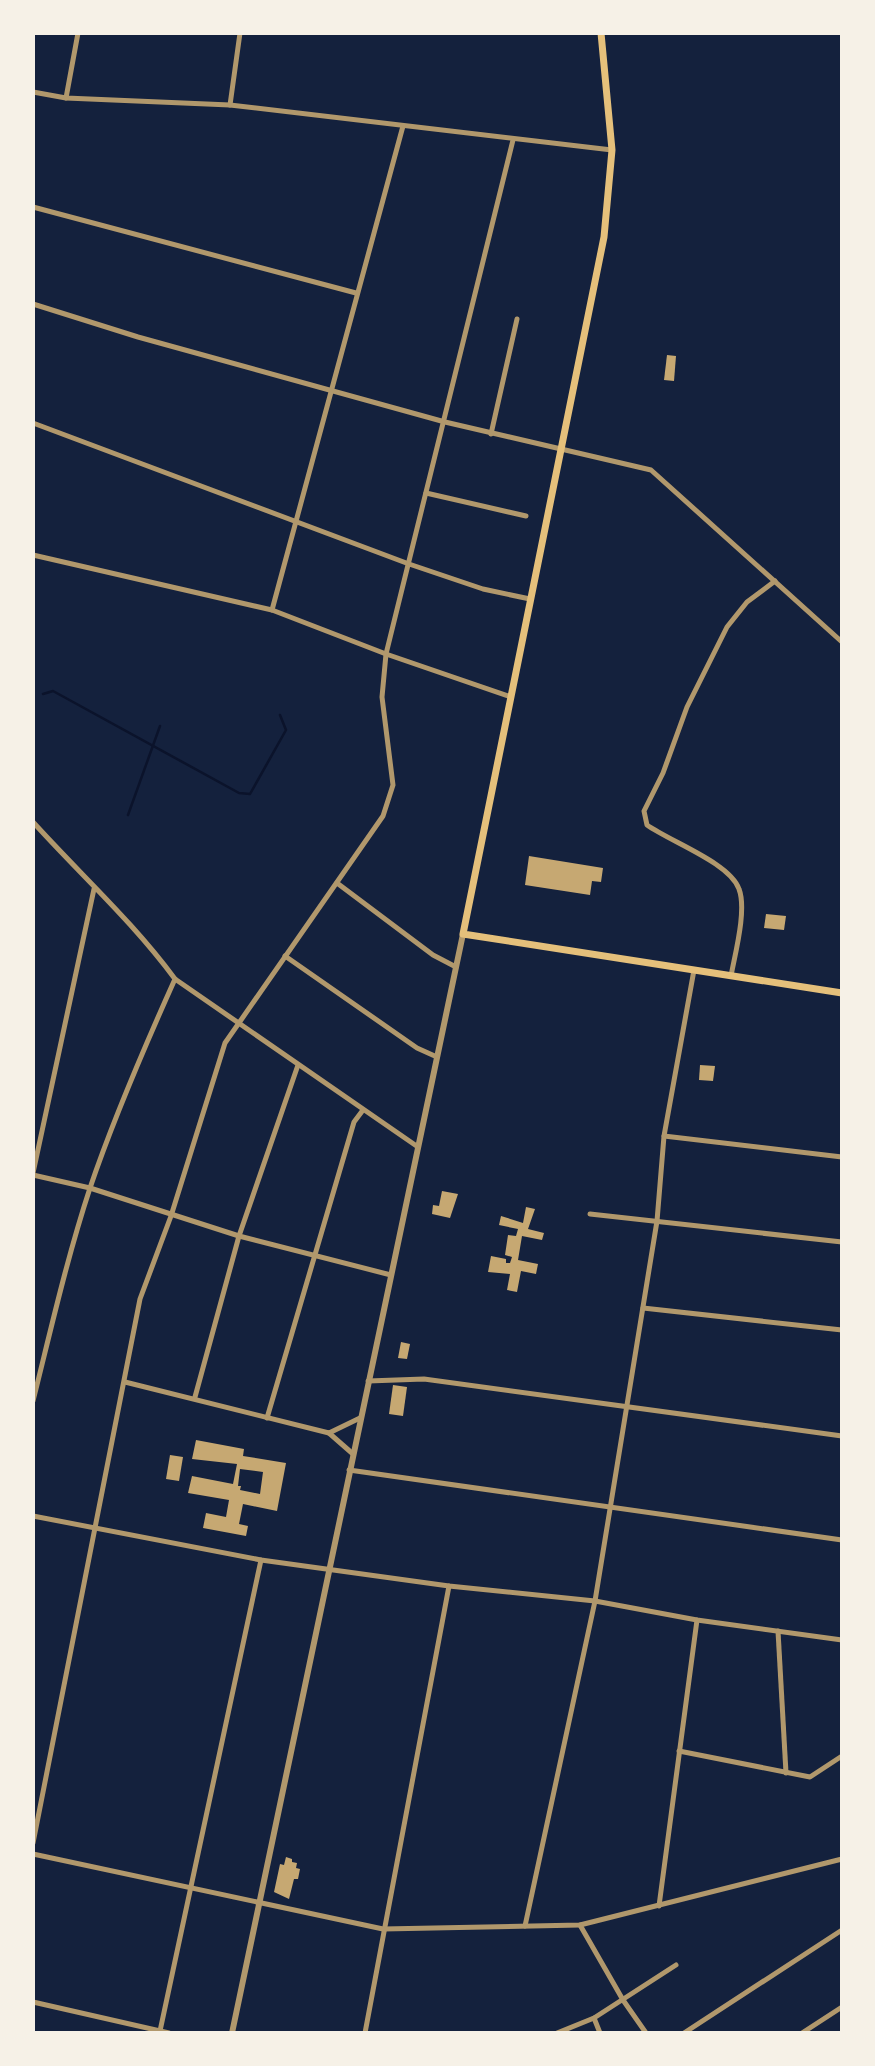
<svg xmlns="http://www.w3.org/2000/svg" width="875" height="2066" font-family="'DM Sans',sans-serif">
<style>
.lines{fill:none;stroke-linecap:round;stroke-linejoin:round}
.stream{stroke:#0b132b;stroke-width:2.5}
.building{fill:#c6a872;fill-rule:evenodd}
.minor{stroke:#b1986c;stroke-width:5}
.tertiary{stroke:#b1986c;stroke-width:6}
.secondary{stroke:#e5c07b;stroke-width:7}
</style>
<rect width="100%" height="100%" fill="#14213d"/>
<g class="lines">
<!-- stream -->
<g class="stream">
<path d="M43 694 53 691 239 793 250 794 286 730 280 715"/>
<path d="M128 815 160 726"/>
</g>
</g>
<!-- building -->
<g class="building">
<path d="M667 355 676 356 674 381 664 380Z"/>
<path d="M529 856 603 868 601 882 592 881 590 895 525 885Z"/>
<path d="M766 914 786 916 784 930 764 928Z"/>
<path d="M700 1065 715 1066 713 1081 699 1080Z"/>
<path d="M442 1191 458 1194 450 1218 432 1214 433 1205 439 1206Z"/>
<path d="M526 1207 535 1209 528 1229 544 1233 542 1240 522 1236 518 1260 538 1264 536 1274 521 1271 517 1292 507 1290 510 1274 488 1272 491 1256 506 1259V1263H510L512 1257 505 1255 508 1235 516 1236 518 1229 499 1225 501 1216 523 1223Z"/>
<path d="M401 1342 410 1344 407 1359 398 1358Z"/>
<path d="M393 1385 407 1387 403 1416 389 1414Z"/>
<path d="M196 1440 244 1449 243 1456 286 1463 277 1511 243 1504 239 1524 248 1526 246 1536 203 1528 206 1513 226 1517 229 1500 188 1493 192 1476 233 1484 237 1464 192 1459ZM240 1469 263 1472 260 1494 240 1490 241 1486H238Z"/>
<path d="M170 1455 183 1457 179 1481 166 1479Z"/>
<path d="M286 1857 292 1859V1862L297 1863 296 1868 300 1869 298 1879H294L289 1899 274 1892 280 1864 284 1865Z"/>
</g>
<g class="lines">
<!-- minor -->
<g class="minor">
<path d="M33 92 66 98 230 105 612 150"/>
<path d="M66 98 78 33"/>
<path d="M230 105 240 33"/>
<path d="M33 207 356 293"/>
<path d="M33 304 138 337 445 422 651 470 842 642"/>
<path d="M33 423 409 564 483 589 530 599"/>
<path d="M491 434 517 319"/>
<path d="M426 493 526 516"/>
<path d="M33 555 272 610 386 654 511 697"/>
<path d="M272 610 403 126"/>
<path d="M33 822C80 874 133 922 175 979L418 1147"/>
<path d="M337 883 433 955 456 967"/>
<path d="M285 956 417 1048 437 1057"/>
<path d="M731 976C735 954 747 910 739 889 730 863 671 842 647 825L644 811 663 773 687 707 727 627 747 602 775 581"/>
<path d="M664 1136 842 1157"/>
<path d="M33 1173 94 889"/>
<path d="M33 1175 90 1188 239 1236 391 1275"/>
<path d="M590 1214 842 1242"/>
<path d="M643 1308 842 1330"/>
<path d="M368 1381 424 1379 842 1436"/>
<path d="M125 1382 329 1433 360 1418"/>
<path d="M195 1397 239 1236 298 1065"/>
<path d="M33 1401C51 1329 67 1258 90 1188 114 1117 144 1048 175 979"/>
<path d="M267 1418 354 1122 363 1110"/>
<path d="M329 1433 353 1454"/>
<path d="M349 1470 842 1540"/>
<path d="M33 1516 261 1560 449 1586 595 1601 697 1620 842 1640"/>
<path d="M778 1631 786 1773"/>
<path d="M679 1751 810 1777 842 1756"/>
<path d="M33 1843 140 1299 171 1216 225 1043 383 816 393 785 382 697 386 654 513 140"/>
<path d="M33 1854 383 1929 580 1925 842 1859"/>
<path d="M659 1906 697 1620"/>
<path d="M580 1925 623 2000 646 2033"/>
<path d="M525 1926 595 1601 657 1221 664 1136 694 970"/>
<path d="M33 2002 169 2033"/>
<path d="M594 2018 600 2033"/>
<path d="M160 2031 261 1560"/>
<path d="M365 2033 449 1586"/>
<path d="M557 2033 594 2018 676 1965"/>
<path d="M684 2033 842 1930"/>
<path d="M802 2033 842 2007"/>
</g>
<!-- tertiary -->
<path class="tertiary" d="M232 2033 463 934"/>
<!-- secondary -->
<path class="secondary" d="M601 33 612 150 604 237 463 934 842 993"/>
</g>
<!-- border -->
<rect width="875" height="2066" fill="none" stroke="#f6f1e7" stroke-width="70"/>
</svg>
